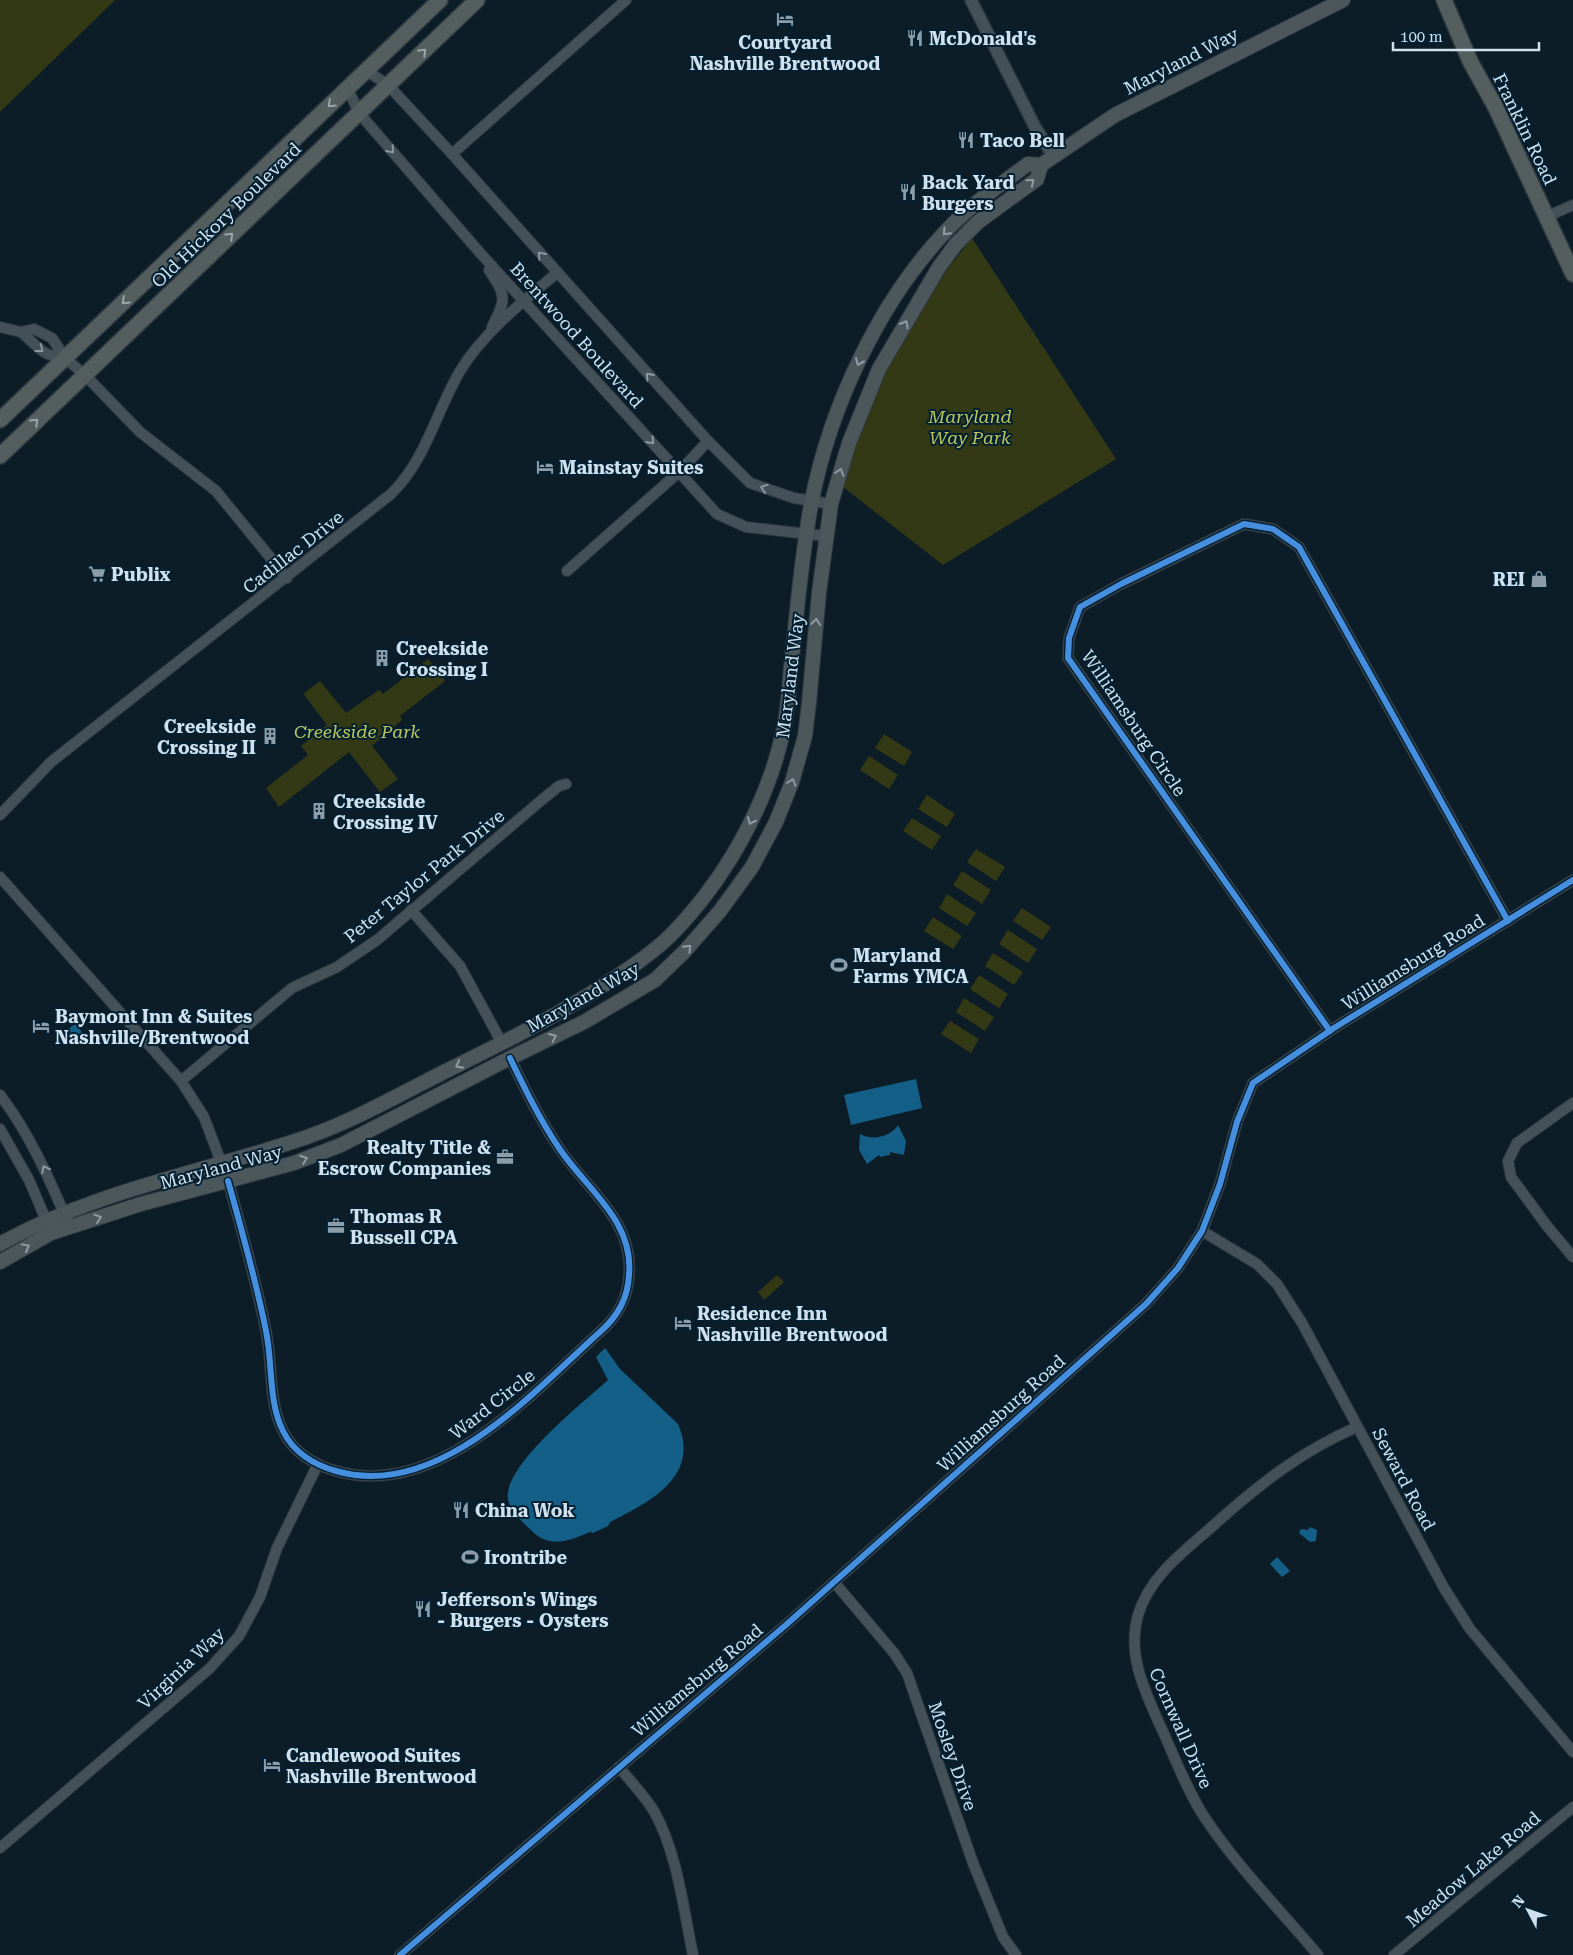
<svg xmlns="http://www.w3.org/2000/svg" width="1573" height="1955" font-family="'Roboto Serif',serif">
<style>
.green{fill:#333915}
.water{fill:#135f88}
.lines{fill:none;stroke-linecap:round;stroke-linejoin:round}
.minor-casing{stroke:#2e3840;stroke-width:12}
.tertiary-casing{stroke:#2e3840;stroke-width:14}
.secondary-casing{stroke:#2e3840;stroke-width:16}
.primary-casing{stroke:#2e3840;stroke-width:18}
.minor{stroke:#455158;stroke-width:10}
.tertiary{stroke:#455158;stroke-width:11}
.secondary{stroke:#4c575c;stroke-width:14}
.primary{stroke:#545e5f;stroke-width:15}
.cycleway-casing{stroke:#022032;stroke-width:9}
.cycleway{stroke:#468fdf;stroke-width:6}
.oneway{stroke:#98a6ad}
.oneway2{stroke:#8a99a2}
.oneway3{stroke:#8e9ca4}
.labels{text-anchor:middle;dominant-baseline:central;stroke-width:4;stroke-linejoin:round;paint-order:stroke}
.poi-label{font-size:18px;font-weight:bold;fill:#d0e1ed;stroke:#022032;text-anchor:start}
.street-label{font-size:18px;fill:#d0e1ed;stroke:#022032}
.park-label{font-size:18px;font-style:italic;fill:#bfc85c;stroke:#022032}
</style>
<rect width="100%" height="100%" fill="#0d1d27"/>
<!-- green -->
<g class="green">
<path d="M0 0H115L0 112Z"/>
<path d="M972 238 1116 459 943 565 843 487 866 402 909 317Z"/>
<path d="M428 659 445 681 400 716 402 720 372 746 398 779 380 792 349 752 279 807 266 788 308 755 301 746 327 725 305 696 304 693 320 681 346 713 379 690 383 694Z"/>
<path d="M884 734 912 752 904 766 875 748Z"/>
<path d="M869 756 898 775 889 789 860 770Z"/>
<path d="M927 795 955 814 947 827 918 809Z"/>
<path d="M912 818 941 836 932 850 903 831Z"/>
<path d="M976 849 1005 867 996 881 967 862Z"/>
<path d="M962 871 991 890 982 904 953 885Z"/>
<path d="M947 894 976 913 967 926 939 908Z"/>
<path d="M1022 908 1051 927 1042 940 1013 921Z"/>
<path d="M933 917 962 936 953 949 924 931Z"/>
<path d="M1008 930 1037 949 1028 963 999 944Z"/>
<path d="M993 953 1023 972 1014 985 985 966Z"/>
<path d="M979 975 1008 994 999 1008 970 989Z"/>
<path d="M964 998 994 1017 985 1031 956 1012Z"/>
<path d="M950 1021 979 1039 971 1053 941 1034Z"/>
<path d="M777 1275 784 1282 764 1300 758 1292Z"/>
</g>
<!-- water -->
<g class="water">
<path d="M75 1024 87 1038 80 1044 67 1030Z"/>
<path d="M916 1079 922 1108 851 1125 844 1095Z"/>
<path d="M898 1125 906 1141 904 1155 890 1152V1155L880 1157 879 1155 867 1164 859 1150 860 1134C872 1141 891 1137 898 1125Z"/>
<path d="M605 1348 620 1369 678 1424C701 1477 648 1503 610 1522L608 1526 593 1533 590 1532C569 1541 549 1549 531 1530 523 1523 511 1511 508 1500 502 1466 584 1402 608 1380L596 1357Z"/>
<path d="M1310 1527 1317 1530 1316 1541 1310 1542 1299 1533 1301 1529 1308 1530Z"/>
<path d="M1277 1557 1290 1571 1282 1577 1270 1564Z"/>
</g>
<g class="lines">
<!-- minor casing -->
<g class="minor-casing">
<g id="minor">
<path d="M367 71 388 85 452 154 708 441 750 483 794 498 831 504"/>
<path d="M348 89 359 113 481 254 717 514 746 527 825 536"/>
<path d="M452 154 626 0"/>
<path d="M1546 217 1573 205"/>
<path d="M489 270C506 296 507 298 492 327"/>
<path d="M0 327 21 332"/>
<path d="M65 358C41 356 38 346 21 332L34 329 52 338 65 358 85 375 140 432 216 491 287 578"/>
<path d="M567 571 679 472 708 441"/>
<path d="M0 815 51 762 391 494C426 460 436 412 460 371 484 332 522 302 557 273"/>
<path d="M0 877 181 1081 204 1117 221 1162"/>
<path d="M411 910 460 966 502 1043"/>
<path d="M1330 1031 1068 658 1069 638 1080 607 1121 584 1244 524 1273 529 1299 547 1508 921"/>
<path d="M181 1081 292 988 337 967 377 940 544 798 559 786 566 784"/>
<path d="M0 1095C29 1133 48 1176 67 1220"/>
<path d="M1573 1103 1517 1143 1508 1161 1511 1177 1547 1226 1573 1257"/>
<path d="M0 1129 29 1180 49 1227"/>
<path d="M228 1181C242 1231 256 1280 266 1331 273 1364 268 1401 283 1431 293 1452 314 1465 336 1471 438 1501 534 1391 601 1331 618 1316 628 1297 629 1275 634 1220 586 1189 559 1148 540 1120 525 1089 510 1058"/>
<path d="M1202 1231 1257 1264 1277 1284 1302 1323 1444 1588 1470 1629 1573 1752"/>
<path d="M834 1582 894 1653 907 1673 973 1863 1003 1937 1016 1955"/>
<path d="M619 1767C631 1782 646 1797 655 1813 678 1856 683 1907 693 1955"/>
<path d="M0 1848 209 1669 239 1636 260 1597 277 1548 318 1464"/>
<path d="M400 1955 787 1624 1146 1304 1178 1268 1202 1231 1220 1184 1237 1122 1253 1083 1334 1028 1573 880"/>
<path d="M1318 1955C1281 1911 1237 1866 1205 1818 1186 1789 1174 1755 1159 1723 1144 1689 1127 1654 1138 1615 1150 1575 1185 1551 1215 1524 1258 1485 1303 1450 1357 1427"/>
<path d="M1394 1955 1573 1807"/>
</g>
</g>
<!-- tertiary casing -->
<g class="tertiary-casing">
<path id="tertiary" d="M971 0 1035 127 1053 156"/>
</g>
<!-- secondary casing -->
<g class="secondary-casing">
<g id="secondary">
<path d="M0 1244C91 1193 194 1174 292 1142 344 1126 391 1099 440 1074 496 1046 552 1019 604 985 627 970 650 955 670 936 724 881 766 808 783 732 788 711 789 689 791 667 797 613 801 559 811 505 829 409 878 303 946 231 970 205 1000 185 1028 164L1041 165"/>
<path d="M0 1262 51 1233 141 1204 294 1163 341 1145 510 1058 584 1022 655 980 684 952 720 911 752 867 776 822 792 782 805 736 809 703 819 593 831 504 849 443 879 369 939 267 956 244 978 222 1037 179 1041 165 1115 115 1343 0"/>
</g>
</g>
<!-- primary casing -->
<g class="primary-casing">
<g id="primary">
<path d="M1444 0 1470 61 1496 108 1573 274"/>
<path d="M0 420 440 0"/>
<path d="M0 456 477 0"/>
</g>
</g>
<!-- minor -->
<use href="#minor" class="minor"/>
<!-- tertiary -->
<use href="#tertiary" class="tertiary"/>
<!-- secondary -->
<use href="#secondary" class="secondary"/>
<!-- primary -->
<use href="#primary" class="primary"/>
<!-- cycleway casing -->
<g class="cycleway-casing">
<g id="cycleway">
<path d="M1330 1031 1068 658 1069 638 1080 607 1121 584 1244 524 1273 529 1299 547 1508 921"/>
<path d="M228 1181C242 1231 256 1280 266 1331 273 1364 268 1401 283 1431 293 1452 314 1465 336 1471 438 1501 534 1391 601 1331 618 1316 628 1297 629 1275 634 1220 586 1189 559 1148 540 1120 525 1089 510 1058"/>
<path d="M400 1955 787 1624 1146 1304 1178 1268 1202 1231 1220 1184 1237 1122 1253 1083 1334 1028 1573 880"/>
</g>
</g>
<!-- cycleway -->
<use href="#cycleway" class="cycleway"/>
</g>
<!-- one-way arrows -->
<defs><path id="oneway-chevron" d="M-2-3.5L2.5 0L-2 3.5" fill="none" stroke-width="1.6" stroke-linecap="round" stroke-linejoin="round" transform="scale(1.25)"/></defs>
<g class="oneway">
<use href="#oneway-chevron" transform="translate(423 52) rotate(-44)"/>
<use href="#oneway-chevron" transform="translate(331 104) rotate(137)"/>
<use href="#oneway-chevron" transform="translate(230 236) rotate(-44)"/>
<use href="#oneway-chevron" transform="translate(125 301) rotate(137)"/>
<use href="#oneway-chevron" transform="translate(35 422) rotate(-44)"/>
</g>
<g class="oneway2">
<use href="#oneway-chevron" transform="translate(391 150) rotate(49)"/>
<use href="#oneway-chevron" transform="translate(541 255) rotate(-131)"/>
<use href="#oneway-chevron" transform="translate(40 349) rotate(38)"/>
<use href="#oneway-chevron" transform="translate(649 376) rotate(-132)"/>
<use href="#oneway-chevron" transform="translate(651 441) rotate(48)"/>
<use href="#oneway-chevron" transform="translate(764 488) rotate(-161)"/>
<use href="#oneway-chevron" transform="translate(45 1169) rotate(-117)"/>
</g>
<g class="oneway3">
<use href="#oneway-chevron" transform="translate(1031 182) rotate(-40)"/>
<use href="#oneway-chevron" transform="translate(946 232) rotate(133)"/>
<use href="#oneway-chevron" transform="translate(905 324) rotate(-60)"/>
<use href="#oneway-chevron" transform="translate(859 362) rotate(114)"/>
<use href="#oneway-chevron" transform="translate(840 472) rotate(-72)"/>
<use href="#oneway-chevron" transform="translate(816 622) rotate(-84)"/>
<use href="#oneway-chevron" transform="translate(792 782) rotate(-72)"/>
<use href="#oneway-chevron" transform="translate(751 821) rotate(114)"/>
<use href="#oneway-chevron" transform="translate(688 948) rotate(-46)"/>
<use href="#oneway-chevron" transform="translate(553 1037) rotate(-25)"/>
<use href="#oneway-chevron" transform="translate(459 1065) rotate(153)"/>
<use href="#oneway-chevron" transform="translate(304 1159) rotate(-20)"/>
<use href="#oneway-chevron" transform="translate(98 1218) rotate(-19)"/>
<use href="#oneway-chevron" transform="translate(26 1247) rotate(-29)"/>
</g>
<!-- icons -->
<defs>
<g id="hotel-bare" transform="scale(1.35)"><path d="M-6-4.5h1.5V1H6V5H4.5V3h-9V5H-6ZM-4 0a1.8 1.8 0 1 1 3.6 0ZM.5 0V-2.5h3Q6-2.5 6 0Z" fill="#8c9ca8" stroke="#022032" stroke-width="2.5" paint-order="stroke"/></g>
<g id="restaurant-bare" transform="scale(1.35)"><path d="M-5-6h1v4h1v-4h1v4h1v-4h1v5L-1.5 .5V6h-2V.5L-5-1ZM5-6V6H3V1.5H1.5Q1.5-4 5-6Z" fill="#8c9ca8" stroke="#022032" stroke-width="2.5" paint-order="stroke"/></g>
<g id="supermarket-bare" transform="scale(1.35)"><path d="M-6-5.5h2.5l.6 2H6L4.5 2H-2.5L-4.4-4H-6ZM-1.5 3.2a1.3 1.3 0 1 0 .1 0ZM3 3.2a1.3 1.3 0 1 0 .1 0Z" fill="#8c9ca8" stroke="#022032" stroke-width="2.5" paint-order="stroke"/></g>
<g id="shop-bare" transform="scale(1.35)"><path d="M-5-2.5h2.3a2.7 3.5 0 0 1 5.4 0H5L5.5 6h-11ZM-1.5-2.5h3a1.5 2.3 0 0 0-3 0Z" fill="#8c9ca8" stroke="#022032" stroke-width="2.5" paint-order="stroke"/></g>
<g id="building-bare" transform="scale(1.35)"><path d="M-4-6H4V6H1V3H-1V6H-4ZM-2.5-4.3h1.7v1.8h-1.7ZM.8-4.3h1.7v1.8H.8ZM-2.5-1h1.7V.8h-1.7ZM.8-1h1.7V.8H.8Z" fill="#8c9ca8" stroke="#022032" stroke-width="2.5" paint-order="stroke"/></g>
<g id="stadium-bare" transform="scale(1.35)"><path d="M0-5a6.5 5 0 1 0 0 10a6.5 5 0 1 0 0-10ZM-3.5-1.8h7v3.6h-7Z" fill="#8c9ca8" stroke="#022032" stroke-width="2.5" paint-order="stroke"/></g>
<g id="office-bare" transform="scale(1.35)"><path d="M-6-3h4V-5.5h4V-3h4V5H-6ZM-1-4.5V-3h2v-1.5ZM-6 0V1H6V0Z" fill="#8c9ca8" stroke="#022032" stroke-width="2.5" paint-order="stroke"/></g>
</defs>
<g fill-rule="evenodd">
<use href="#hotel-bare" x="785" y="19"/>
<use href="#restaurant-bare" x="915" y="38"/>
<use href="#restaurant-bare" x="966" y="140"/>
<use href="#restaurant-bare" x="908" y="192"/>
<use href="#hotel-bare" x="545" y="467"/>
<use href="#supermarket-bare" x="97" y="574"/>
<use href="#shop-bare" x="1539" y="579"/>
<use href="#building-bare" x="382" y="658"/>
<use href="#building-bare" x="270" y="736"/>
<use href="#building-bare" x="319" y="811"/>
<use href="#stadium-bare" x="839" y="965"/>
<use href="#hotel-bare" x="41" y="1026"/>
<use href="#office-bare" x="505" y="1157"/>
<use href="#office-bare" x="336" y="1226"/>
<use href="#hotel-bare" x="683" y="1323"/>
<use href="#restaurant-bare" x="461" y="1510"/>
<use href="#stadium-bare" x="470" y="1557"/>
<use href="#restaurant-bare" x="423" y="1609"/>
<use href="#hotel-bare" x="272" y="1765"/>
</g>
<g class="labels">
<!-- poi labels -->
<g class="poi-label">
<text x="929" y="38">McDonald's</text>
<text x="785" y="42" text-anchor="middle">Courtyard<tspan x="785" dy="21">Nashville Brentwood</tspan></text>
<text x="980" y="140">Taco Bell</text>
<text x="922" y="182">Back Yard<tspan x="922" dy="21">Burgers</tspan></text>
<text x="559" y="467">Mainstay Suites</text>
<text x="111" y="574">Publix</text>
<text x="1525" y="579" text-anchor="end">REI</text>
<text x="396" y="648">Creekside<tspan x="396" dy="21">Crossing I</tspan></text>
<text x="256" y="726" text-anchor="end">Creekside<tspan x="256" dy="21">Crossing II</tspan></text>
<text x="333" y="801">Creekside<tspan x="333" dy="21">Crossing IV</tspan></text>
<text x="853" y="955">Maryland<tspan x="853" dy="21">Farms YMCA</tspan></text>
<text x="55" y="1016">Baymont Inn &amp; Suites<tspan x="55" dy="21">Nashville/Brentwood</tspan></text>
<text x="491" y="1147" text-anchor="end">Realty Title &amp;<tspan x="491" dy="21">Escrow Companies</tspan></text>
<text x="350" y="1216">Thomas R<tspan x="350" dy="21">Bussell CPA</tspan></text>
<text x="697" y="1313">Residence Inn<tspan x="697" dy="21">Nashville Brentwood</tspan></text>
<text x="475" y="1510">China Wok</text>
<text x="484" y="1557">Irontribe</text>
<text x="437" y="1599">Jefferson's Wings<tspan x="437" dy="21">- Burgers - Oysters</tspan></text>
<text x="286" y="1755">Candlewood Suites<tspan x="286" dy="21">Nashville Brentwood</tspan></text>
</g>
<!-- street labels -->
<g class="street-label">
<text transform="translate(1181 61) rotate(-27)">Maryland Way</text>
<text transform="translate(1525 129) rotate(64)">Franklin Road</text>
<text transform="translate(226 215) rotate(-44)">Old Hickory Boulevard</text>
<text transform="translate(577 335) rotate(48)">Brentwood Boulevard</text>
<text transform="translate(293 552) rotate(-38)">Cadillac Drive</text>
<text transform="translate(790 676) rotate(-83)">Maryland Way</text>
<text transform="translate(1134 723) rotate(56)">Williamsburg Circle</text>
<text transform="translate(424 876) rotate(-39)">Peter Taylor Park Drive</text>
<text transform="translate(1413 962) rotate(-32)">Williamsburg Road</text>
<text transform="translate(583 997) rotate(-29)">Maryland Way</text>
<text transform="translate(221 1167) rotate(-15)">Maryland Way</text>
<text transform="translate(492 1404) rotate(-38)">Ward Circle</text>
<text transform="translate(1001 1413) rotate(-42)">Williamsburg Road</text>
<text transform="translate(1404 1479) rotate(62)">Seward Road</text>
<text transform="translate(181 1668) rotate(-43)">Virginia Way</text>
<text transform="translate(697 1680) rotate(-40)">Williamsburg Road</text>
<text transform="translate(1181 1728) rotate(66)">Cornwall Drive</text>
<text transform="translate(953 1756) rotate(71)">Mosley Drive</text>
<text transform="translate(1473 1869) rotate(-40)">Meadow Lake Road</text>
</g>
<!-- park labels -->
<g class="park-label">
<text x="970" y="416">Maryland<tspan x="970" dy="21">Way Park</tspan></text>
<text x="357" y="731">Creekside Park</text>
</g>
</g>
<!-- north arrow -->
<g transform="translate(1528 1910) rotate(311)" stroke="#022032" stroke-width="4" paint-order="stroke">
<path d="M0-4L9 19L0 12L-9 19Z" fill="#d0e1ed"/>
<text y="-8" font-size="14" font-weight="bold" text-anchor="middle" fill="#d0e1ed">N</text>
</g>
<!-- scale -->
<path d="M1393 42v8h146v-8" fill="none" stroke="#d0e1ed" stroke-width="2.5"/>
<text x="1400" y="42" font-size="15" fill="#d0e1ed" stroke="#022032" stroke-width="4" paint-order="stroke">100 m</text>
</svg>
